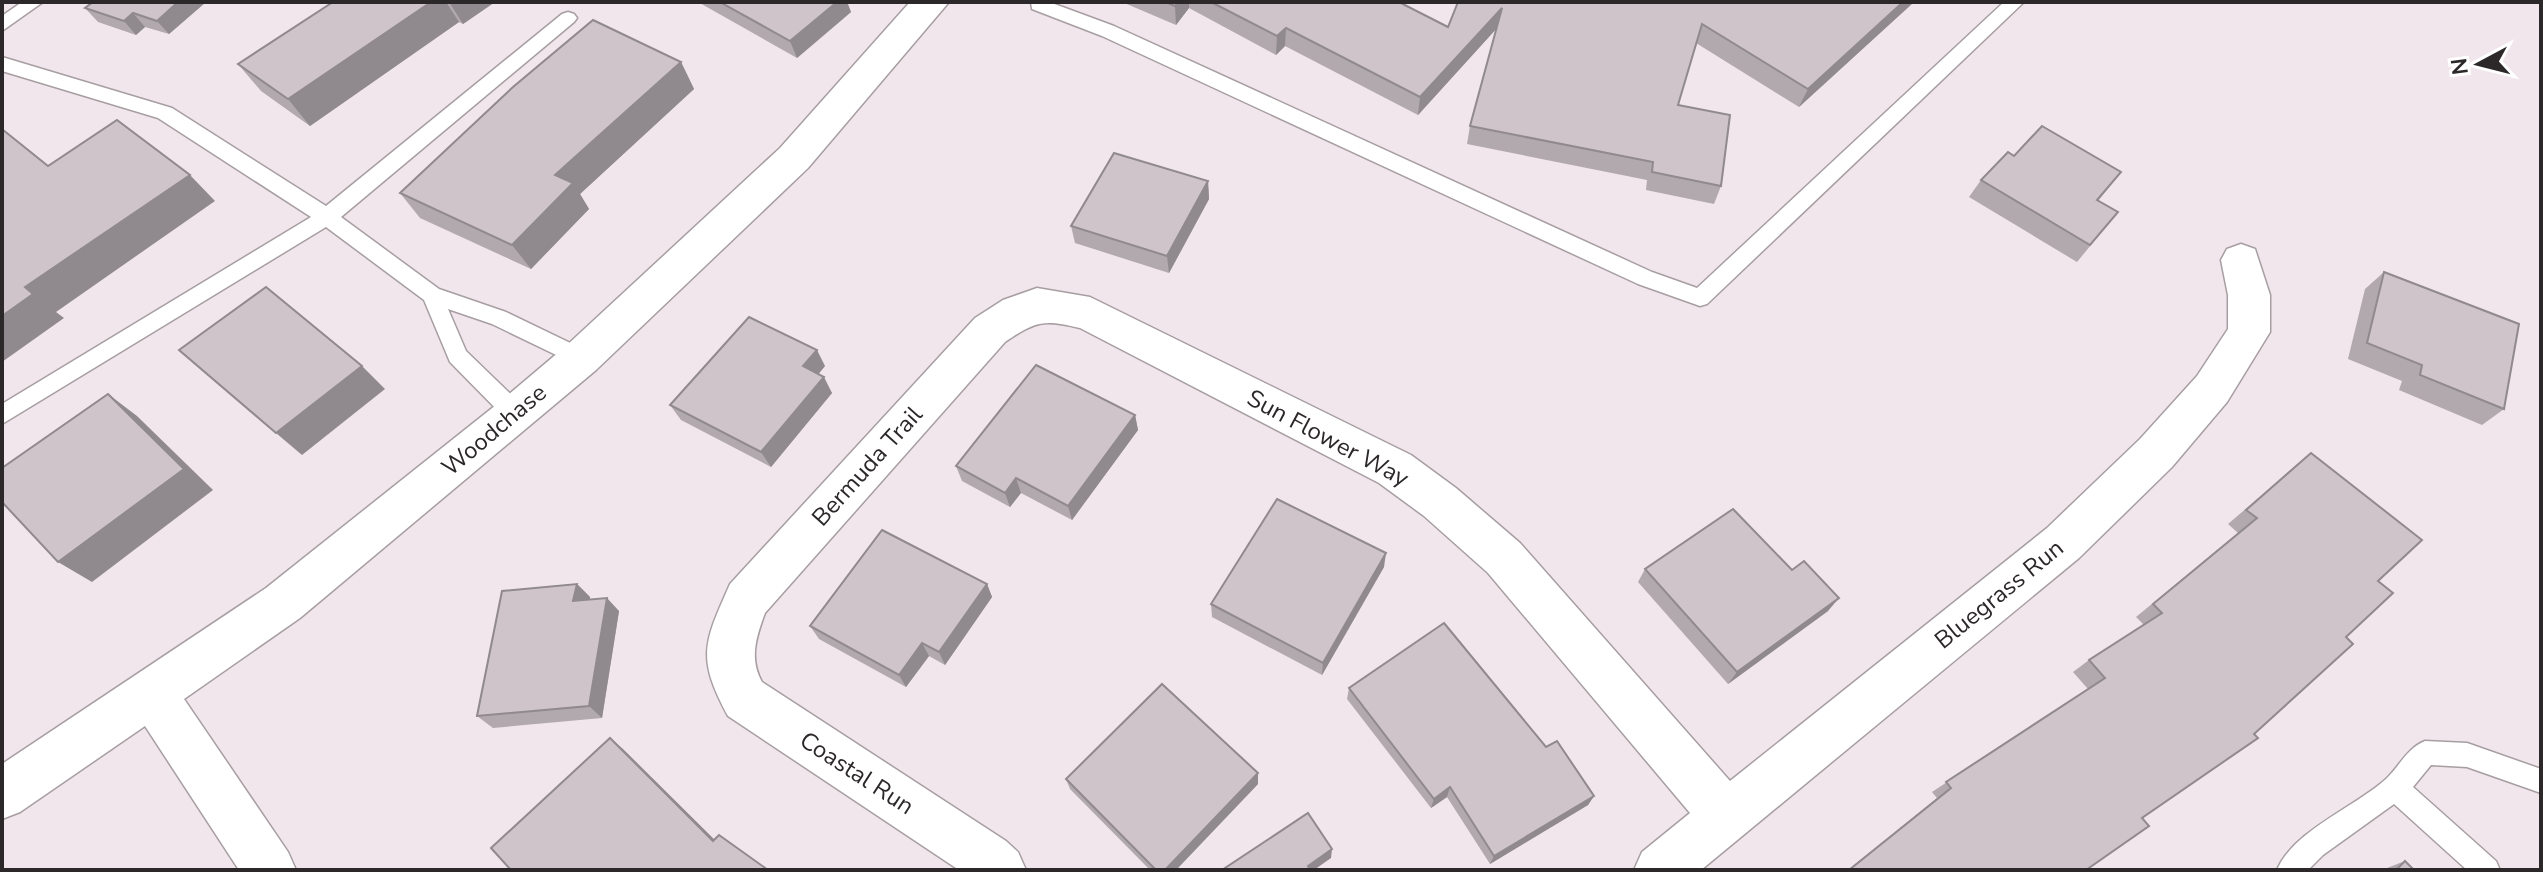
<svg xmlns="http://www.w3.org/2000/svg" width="2543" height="872" font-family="'Nunito Sans',sans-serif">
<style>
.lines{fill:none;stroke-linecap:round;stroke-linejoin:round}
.service-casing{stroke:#a79ea2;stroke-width:3}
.minor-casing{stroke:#a79ea2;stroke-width:3}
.service{fill:#fff;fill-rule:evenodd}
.minor{fill:#fff;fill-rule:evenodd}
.wall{fill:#b1a9ad}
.shaded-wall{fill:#90898d}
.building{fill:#cec4c9;stroke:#90898d;stroke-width:2}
.labels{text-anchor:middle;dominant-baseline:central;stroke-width:6;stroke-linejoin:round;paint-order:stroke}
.street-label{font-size:24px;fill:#2c282a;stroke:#fff}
</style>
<rect width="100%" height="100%" fill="#f1e6ec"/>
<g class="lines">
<!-- service casing -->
<g class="service-casing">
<g id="service">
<path d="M22 2H43L2 31V16Z"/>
<path d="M1031 2H1049L1114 26 1652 272 1697 288 2004 2H2024L1707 304 1700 306 1638 284 1102 36 1032 9Z"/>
<path d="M568 12 574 14 577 18 574 22 341 217 439 289 506 312 589 352 592 358 589 364 581 367 492 324 448 309 466 351 524 407 527 414 524 421 516 423 508 421 450 362 424 300 326 227 2 424V404L311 217 158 118 2 71V57L172 108 326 206 562 14Z"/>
<path d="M2425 741 2467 743 2541 769V793L2467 767 2431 765 2413 787 2496 861 2500 870H2467L2394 804 2323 855 2308 870H2277C2293 831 2355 807 2386 779 2399 767 2407 748 2425 741Z"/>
</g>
</g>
<!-- minor casing -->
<g class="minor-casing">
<g id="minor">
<path d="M910 2H949L808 168 596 370 300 618 184 699 288 852 296 870H239L145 726 20 812 2 819V764L266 588 501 401 566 346 780 148Z"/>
<path d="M2241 244 2255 249 2270 295V332L2227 402 2172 467 2079 558 1701 870H1634L1642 852 1690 813 1488 573 1424 516 1379 483 1080 328C1043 319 1036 321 1005 342L765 613C756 637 749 659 762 682L1006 841 1018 852 1026 870H959L728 716C696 657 704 643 730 584L975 318 1003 300 1037 288 1090 297 1411 455 1456 488 1520 543 1730 781 2047 528 2140 439 2197 376 2228 329V295L2221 260 2227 249Z"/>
</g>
</g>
<!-- service -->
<use href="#service" class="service"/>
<!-- minor -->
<use href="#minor" class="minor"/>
</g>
<!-- wall -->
<g class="wall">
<path d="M93 2H206L169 34 145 27 136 35 98 22 85 8Z"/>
<path d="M333 2H495L463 24 459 22 310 126 261 91 238 64Z"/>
<path d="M698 2H847L851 12 797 58Z"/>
<path d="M1122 2H1399L1448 27 1458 2H1914L1799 107 1696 43 1678 105 1721 186 1714 204 1646 190 1647 180 1467 144 1470 126 1496 29 1418 115 1285 46 1276 55 1189 8 1176 25Z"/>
<path d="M681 62 694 89 580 194 589 209 531 269 420 218 400 193Z"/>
<path d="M2014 156 2121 172 2098 201 2118 212 2077 262 1969 197 1981 180Z"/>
<path d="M1208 181 1209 199 1169 273 1075 243 1071 226Z"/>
<path d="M2384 272 2504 409 2482 425 2399 390 2402 381 2348 359 2365 289Z"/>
<path d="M825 366 818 374 832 393 771 467 681 420 670 405Z"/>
<path d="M1135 415 1138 430 1072 520 1021 493 1010 507 962 481 956 466Z"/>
<path d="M2311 453 2378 581 2142 818 2086 870H1848L1937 798 1932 792 2088 689 2073 672 2089 660 2144 625 2136 617 2238 533 2228 524Z"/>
<path d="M1384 567 1322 675 1212 617 1211 604Z"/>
<path d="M1645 569 1792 570 1828 611 1728 684 1638 582Z"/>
<path d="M577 584 590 597V599L619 611 602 718 493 728 477 716Z"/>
<path d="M987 584 992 597 945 665 929 656 906 687 819 639 810 626Z"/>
<path d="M1349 688 1546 747 1594 796 1588 805 1490 864 1447 797 1431 808 1347 699Z"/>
<path d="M1258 773V784L1176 870H1150L1070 789 1066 779Z"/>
<path d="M2405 861 2414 870H2385L2387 868Z"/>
</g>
<!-- shaded-wall -->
<g class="shaded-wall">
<path d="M178 2H206L169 34 157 21Z"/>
<path d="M431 2H446L459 22 310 126 288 99Z"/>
<path d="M449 2H495L463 24Z"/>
<path d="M837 2H847L851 12 797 58 790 41Z"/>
<path d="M1178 2H1189V8L1176 25 1175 6Z"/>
<path d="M1903 2H1914L1799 107 1808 89Z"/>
<path d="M1502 8 1498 27 1418 115 1420 97Z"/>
<path d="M133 13 145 27 136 35 124 21Z"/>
<path d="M1286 28 1285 46 1276 55 1277 36Z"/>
<path d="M681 62 694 89 580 194 589 209 531 269 512 245 555 175Z"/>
<path d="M190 175 215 201 56 312 64 318 2 362V316L25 287Z"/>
<path d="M1208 181 1209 199 1169 273 1167 256Z"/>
<path d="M817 350 825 366 812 382 803 366Z"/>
<path d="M362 366 385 389 302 455 276 433Z"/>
<path d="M824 377 832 393 771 467 761 452Z"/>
<path d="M108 394 137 416 213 490 92 582 58 562Z"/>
<path d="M1135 415 1138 430 1072 520 1068 506Z"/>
<path d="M1016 478 1021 493 1010 507 1005 493Z"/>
<path d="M1386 553 1384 567 1322 675 1323 663Z"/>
<path d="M577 584 590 597 587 614 573 601Z"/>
<path d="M987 584 992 597 945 665 939 652Z"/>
<path d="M607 598 619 611 602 718 589 706Z"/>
<path d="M1839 598 1828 611 1728 684 1737 672Z"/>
<path d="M922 643 929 656 906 687 899 675Z"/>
<path d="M610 738 623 749 724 849 713 841Z"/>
<path d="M1258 773V784L1176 870H1165Z"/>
<path d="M1450 787 1447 797 1431 808 1434 799Z"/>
<path d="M1594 796 1588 805 1490 864 1494 856Z"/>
<path d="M1332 849 1331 858 1314 870H1307L1308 866Z"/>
</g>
<!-- building -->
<g class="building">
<path d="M93 2H178L157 21 133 13 124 21 85 8Z"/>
<path d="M333 2H431L288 99 238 64Z"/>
<path d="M720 2H837L790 41Z"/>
<path d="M1165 2H1178L1175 6Z"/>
<path d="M1211 2H1399L1448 27 1458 2H1903L1808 89 1702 24 1678 105 1730 115 1721 186 1652 172 1653 162 1470 126 1502 8 1420 97 1286 28 1277 36Z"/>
<path d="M593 20 681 62 555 175 573 183 512 245 400 193 513 87Z"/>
<path d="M117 120 190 175 25 287 33 294 2 316V129L48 166Z"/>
<path d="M2042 126 2121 172 2097 200 2118 212 2090 245 1981 180 2008 152 2014 156Z"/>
<path d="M1114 153 1208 181 1167 256 1071 226Z"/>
<path d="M2384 272 2519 324 2504 409 2420 375 2422 365 2367 343Z"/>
<path d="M266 287 362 366 276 433 179 350Z"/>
<path d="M749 317 817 350 803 366 824 377 761 452 670 405Z"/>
<path d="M1036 365 1135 415 1068 506 1016 478 1005 493 956 466Z"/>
<path d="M108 394 184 469 58 562 2 502V468Z"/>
<path d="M2311 453 2422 540 2378 581 2393 593 2346 637 2353 644 2254 734 2258 738 2142 818 2149 826 2086 870H1849L1951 788 1946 782 2105 678 2089 660 2162 613 2153 604 2257 518 2246 510Z"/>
<path d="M1277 499 1386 553 1323 663 1211 604Z"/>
<path d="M1733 509 1792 570 1804 561 1839 598 1737 672 1645 569Z"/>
<path d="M882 530 987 584 939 652 922 643 899 675 810 626Z"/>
<path d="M577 584 573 601 607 598 589 706 477 716 502 591Z"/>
<path d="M1444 623 1546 747 1557 741 1594 796 1494 856 1450 787 1434 799 1349 688Z"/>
<path d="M1162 684 1258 773 1165 870H1156L1066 779Z"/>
<path d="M610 738 713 841 719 835 768 870H511L491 848Z"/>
<path d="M1308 813 1332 849 1308 866 1310 870H1222Z"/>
<path d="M2405 861 2414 870H2396Z"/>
</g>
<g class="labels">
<!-- street labels -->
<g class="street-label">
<text transform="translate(494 430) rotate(-40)">Woodchase</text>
<text transform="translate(1328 438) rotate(28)">Sun Flower Way</text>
<text transform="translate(867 466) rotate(-48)">Bermuda Trail</text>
<text transform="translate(1999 594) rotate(-39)">Bluegrass Run</text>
<text transform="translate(857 773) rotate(33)">Coastal Run</text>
</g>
</g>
<!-- border -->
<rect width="2543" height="872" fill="none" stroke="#2c282a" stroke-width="8"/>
<!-- north arrow -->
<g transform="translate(2479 64) rotate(263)" stroke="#ffffff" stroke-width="6" paint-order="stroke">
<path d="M0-6L14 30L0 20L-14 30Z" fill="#2c282a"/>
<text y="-12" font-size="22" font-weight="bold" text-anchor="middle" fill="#2c282a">N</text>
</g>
</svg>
